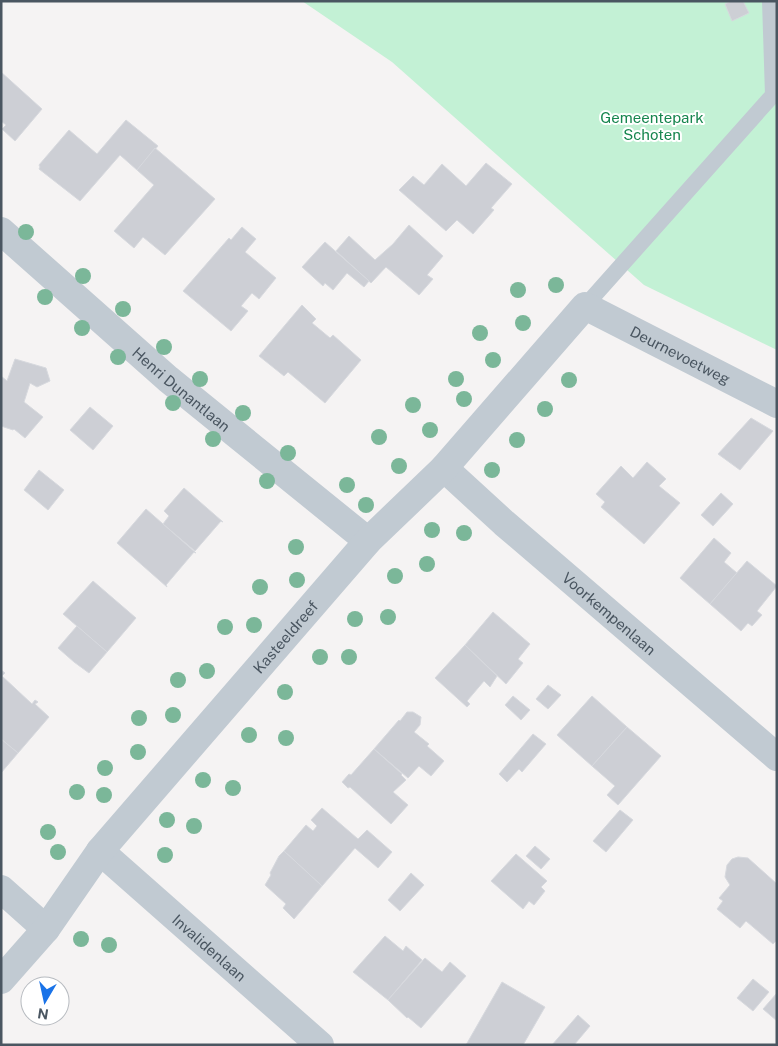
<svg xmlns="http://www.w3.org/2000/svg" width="778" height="1046" font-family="'Public Sans',sans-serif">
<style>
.green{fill:#c3f1d5}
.building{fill:#cdcfd5;stroke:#d7d9de}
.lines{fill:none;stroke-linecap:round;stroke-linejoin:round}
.service{stroke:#c1cad2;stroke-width:16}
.minor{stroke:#c1cad2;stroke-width:28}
.tree{fill:#7bb799}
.labels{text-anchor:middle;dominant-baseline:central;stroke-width:4;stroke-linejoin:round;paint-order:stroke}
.park-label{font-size:15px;fill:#17864f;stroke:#fff}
.street-label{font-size:15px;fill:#4a5661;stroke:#fff}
</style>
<rect width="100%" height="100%" fill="#f5f3f3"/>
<!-- green -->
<path class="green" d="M302 1H777V350L644 285 392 62Z"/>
<!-- building -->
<g class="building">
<path d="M731 1H743L749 13 732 21 725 4Z"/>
<path d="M1 72 42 109 15 141 2 129 6 125 1 121Z"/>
<path d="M126 120 158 146 137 170 120 155 80 201 39 169 40 167 39 165 69 130 97 154Z"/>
<path d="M155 148 215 199 165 255 143 237 134 248 114 231 154 185 137 170Z"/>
<path d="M486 163 512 184 491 208 494 210 473 234 457 220 446 231 399 190 413 176 424 185 442 164 466 186Z"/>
<path d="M409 225 443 256 427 275 433 279 419 295 386 267 371 283 336 251 349 236 375 260 393 244Z"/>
<path d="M242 227 256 239 245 252 276 278 259 299 252 293 241 306 248 311 231 331 183 291 229 238 231 240Z"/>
<path d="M325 242 369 281 364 287 347 273 333 290 325 283 323 286 302 267Z"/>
<path d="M302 305 316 319 312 323 330 338 333 335 361 360 325 403 288 372 284 376 259 356Z"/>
<path d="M15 359 46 368 50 381 37 387 30 383 24 402 43 417 25 438 14 429 13 430 1 426V376L7 381Z"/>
<path d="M90 407 113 426 93 450 70 430Z"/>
<path d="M751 418 773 431 740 470 718 454Z"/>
<path d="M647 462 666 479 659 486 680 503 644 544 601 507 605 502 596 494 621 466 633 478Z"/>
<path d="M39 470 64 490 48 510 24 490Z"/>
<path d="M184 488 223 522 221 521 195 551 163 524 169 516 164 511Z"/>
<path d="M721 493 733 504 713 526 701 515Z"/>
<path d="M146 509 196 553 194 552 166 585 167 587 117 543Z"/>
<path d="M714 538 731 553 724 562 737 573 710 604 680 578Z"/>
<path d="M747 561 777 586 757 611 762 615 752 626 748 623 741 631 710 604Z"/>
<path d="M93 581 136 618 107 652 63 614Z"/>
<path d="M493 612 530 644 518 659 523 663 506 684 465 645Z"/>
<path d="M77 626 107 652 89 673 74 662 58 648Z"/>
<path d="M465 645 497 676 490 687 484 681 467 701 470 704 467 707 435 678Z"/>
<path d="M1 670 5 673 2 676 32 704 35 700 38 702 35 704 49 717 18 753 1 739Z"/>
<path d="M548 685 561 695 548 709 536 699Z"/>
<path d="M513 696 530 710 521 720 505 705Z"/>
<path d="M592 696 627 727 592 766 557 735Z"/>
<path d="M407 712H413L421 717 420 725 414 732 429 744 427 746 444 761 431 776 419 766 408 778 374 749 399 720 400 721Z"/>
<path d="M627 727 661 756 618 805 607 795 615 786 592 766Z"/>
<path d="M533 734 546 744 522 772 519 769 507 782 499 774Z"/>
<path d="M1 739 18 753 1 773Z"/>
<path d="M374 749 402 774 401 775 406 780 393 792 408 805 391 824 350 787 348 788 342 782 349 774 351 775Z"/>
<path d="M322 808 358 839 367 830 392 852 378 868 355 848 322 886 284 851 306 825 313 831 317 826 311 820Z"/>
<path d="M620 810 633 820 606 852 593 841Z"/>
<path d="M535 846 550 859 541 869 526 856Z"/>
<path d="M284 851 322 886 294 919 283 908 286 904 265 885 271 875 270 873 279 856Z"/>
<path d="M516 854 547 881 541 887 545 891 534 905 529 901 523 909 491 881Z"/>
<path d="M738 857 748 858 777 884V940L773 944 746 921 740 928 717 909 723 901 719 898 730 885 725 877 727 865 732 859Z"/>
<path d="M411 873 424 885 400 911 388 900Z"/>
<path d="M385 936 403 951 406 946 422 960 388 1000 353 972Z"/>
<path d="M425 958 442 972 450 962 466 976 421 1028 408 1017 407 1018 388 1000Z"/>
<path d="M753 979 769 992 753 1011 737 998Z"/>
<path d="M502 982 545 1007 523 1045H466Z"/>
<path d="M777 993V1021L763 1009Z"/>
<path d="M578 1015 590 1026 574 1045H552Z"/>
</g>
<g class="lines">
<!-- service -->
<path class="service" d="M585 306 773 95 770 1"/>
<!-- minor -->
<g class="minor">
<path id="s1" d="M1 231 168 379 368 541"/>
<path id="s2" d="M444 468 504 523 777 757"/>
<path id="s3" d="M100 851 320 1045"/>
<path d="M1 889 46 929"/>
<path id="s4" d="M1 980 46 929 100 851 368 541 444 468 585 306 777 404"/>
</g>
</g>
<!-- trees -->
<g class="tree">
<circle cx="26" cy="232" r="8"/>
<circle cx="83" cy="276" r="8"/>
<circle cx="556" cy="285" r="8"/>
<circle cx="518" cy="290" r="8"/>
<circle cx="45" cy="297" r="8"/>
<circle cx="123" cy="309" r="8"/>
<circle cx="523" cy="323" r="8"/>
<circle cx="82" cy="328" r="8"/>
<circle cx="480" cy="333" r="8"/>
<circle cx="164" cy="347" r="8"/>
<circle cx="118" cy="357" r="8"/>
<circle cx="493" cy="360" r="8"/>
<circle cx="200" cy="379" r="8"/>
<circle cx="456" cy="379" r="8"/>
<circle cx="569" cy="380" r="8"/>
<circle cx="464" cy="399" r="8"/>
<circle cx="173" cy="403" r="8"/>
<circle cx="413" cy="405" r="8"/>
<circle cx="545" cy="409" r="8"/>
<circle cx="243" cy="413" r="8"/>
<circle cx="430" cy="430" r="8"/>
<circle cx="379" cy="437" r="8"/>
<circle cx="213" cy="439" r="8"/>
<circle cx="517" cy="440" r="8"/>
<circle cx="288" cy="453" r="8"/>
<circle cx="399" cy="466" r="8"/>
<circle cx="492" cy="470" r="8"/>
<circle cx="267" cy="481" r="8"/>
<circle cx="347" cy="485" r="8"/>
<circle cx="366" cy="505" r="8"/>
<circle cx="432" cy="530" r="8"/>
<circle cx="464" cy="533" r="8"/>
<circle cx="296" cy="547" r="8"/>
<circle cx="427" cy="564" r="8"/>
<circle cx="395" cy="576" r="8"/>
<circle cx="297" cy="580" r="8"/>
<circle cx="260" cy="587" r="8"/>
<circle cx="388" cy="617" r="8"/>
<circle cx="355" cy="619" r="8"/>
<circle cx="254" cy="625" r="8"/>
<circle cx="225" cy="627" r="8"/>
<circle cx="320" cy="657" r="8"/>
<circle cx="349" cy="657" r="8"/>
<circle cx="207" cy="671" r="8"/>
<circle cx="178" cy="680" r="8"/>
<circle cx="285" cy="692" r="8"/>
<circle cx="173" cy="715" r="8"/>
<circle cx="139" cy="718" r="8"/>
<circle cx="249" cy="735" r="8"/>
<circle cx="286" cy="738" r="8"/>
<circle cx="138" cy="752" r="8"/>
<circle cx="105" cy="768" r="8"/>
<circle cx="203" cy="780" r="8"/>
<circle cx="233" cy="788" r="8"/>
<circle cx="77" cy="792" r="8"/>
<circle cx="104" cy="795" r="8"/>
<circle cx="167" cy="820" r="8"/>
<circle cx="194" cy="826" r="8"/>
<circle cx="48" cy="832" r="8"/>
<circle cx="58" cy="852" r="8"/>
<circle cx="165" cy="855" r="8"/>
<circle cx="81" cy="939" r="8"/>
<circle cx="109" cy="945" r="8"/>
</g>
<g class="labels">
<!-- park labels -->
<g class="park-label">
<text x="652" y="117">Gemeentepark<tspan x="652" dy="17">Schoten</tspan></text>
</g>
<!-- street labels -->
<g class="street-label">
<text stroke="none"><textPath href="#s4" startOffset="1000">Deurnevoetweg</textPath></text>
<text stroke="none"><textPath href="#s1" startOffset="240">Henri Dunantlaan</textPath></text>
<text stroke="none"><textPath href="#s2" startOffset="220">Voorkempenlaan</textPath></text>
<text stroke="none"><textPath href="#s4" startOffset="446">Kasteeldreef</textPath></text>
<text stroke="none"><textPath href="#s3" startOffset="146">Invalidenlaan</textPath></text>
</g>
</g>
<!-- border -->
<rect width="778" height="1046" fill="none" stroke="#4a5661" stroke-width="5"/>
<!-- north arrow -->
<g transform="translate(45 1001) rotate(189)"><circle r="24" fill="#ffffff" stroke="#b7bbc0"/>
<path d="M0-4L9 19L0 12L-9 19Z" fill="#1a73e8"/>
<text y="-8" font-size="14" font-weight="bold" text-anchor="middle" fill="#4a5661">N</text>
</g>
</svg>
